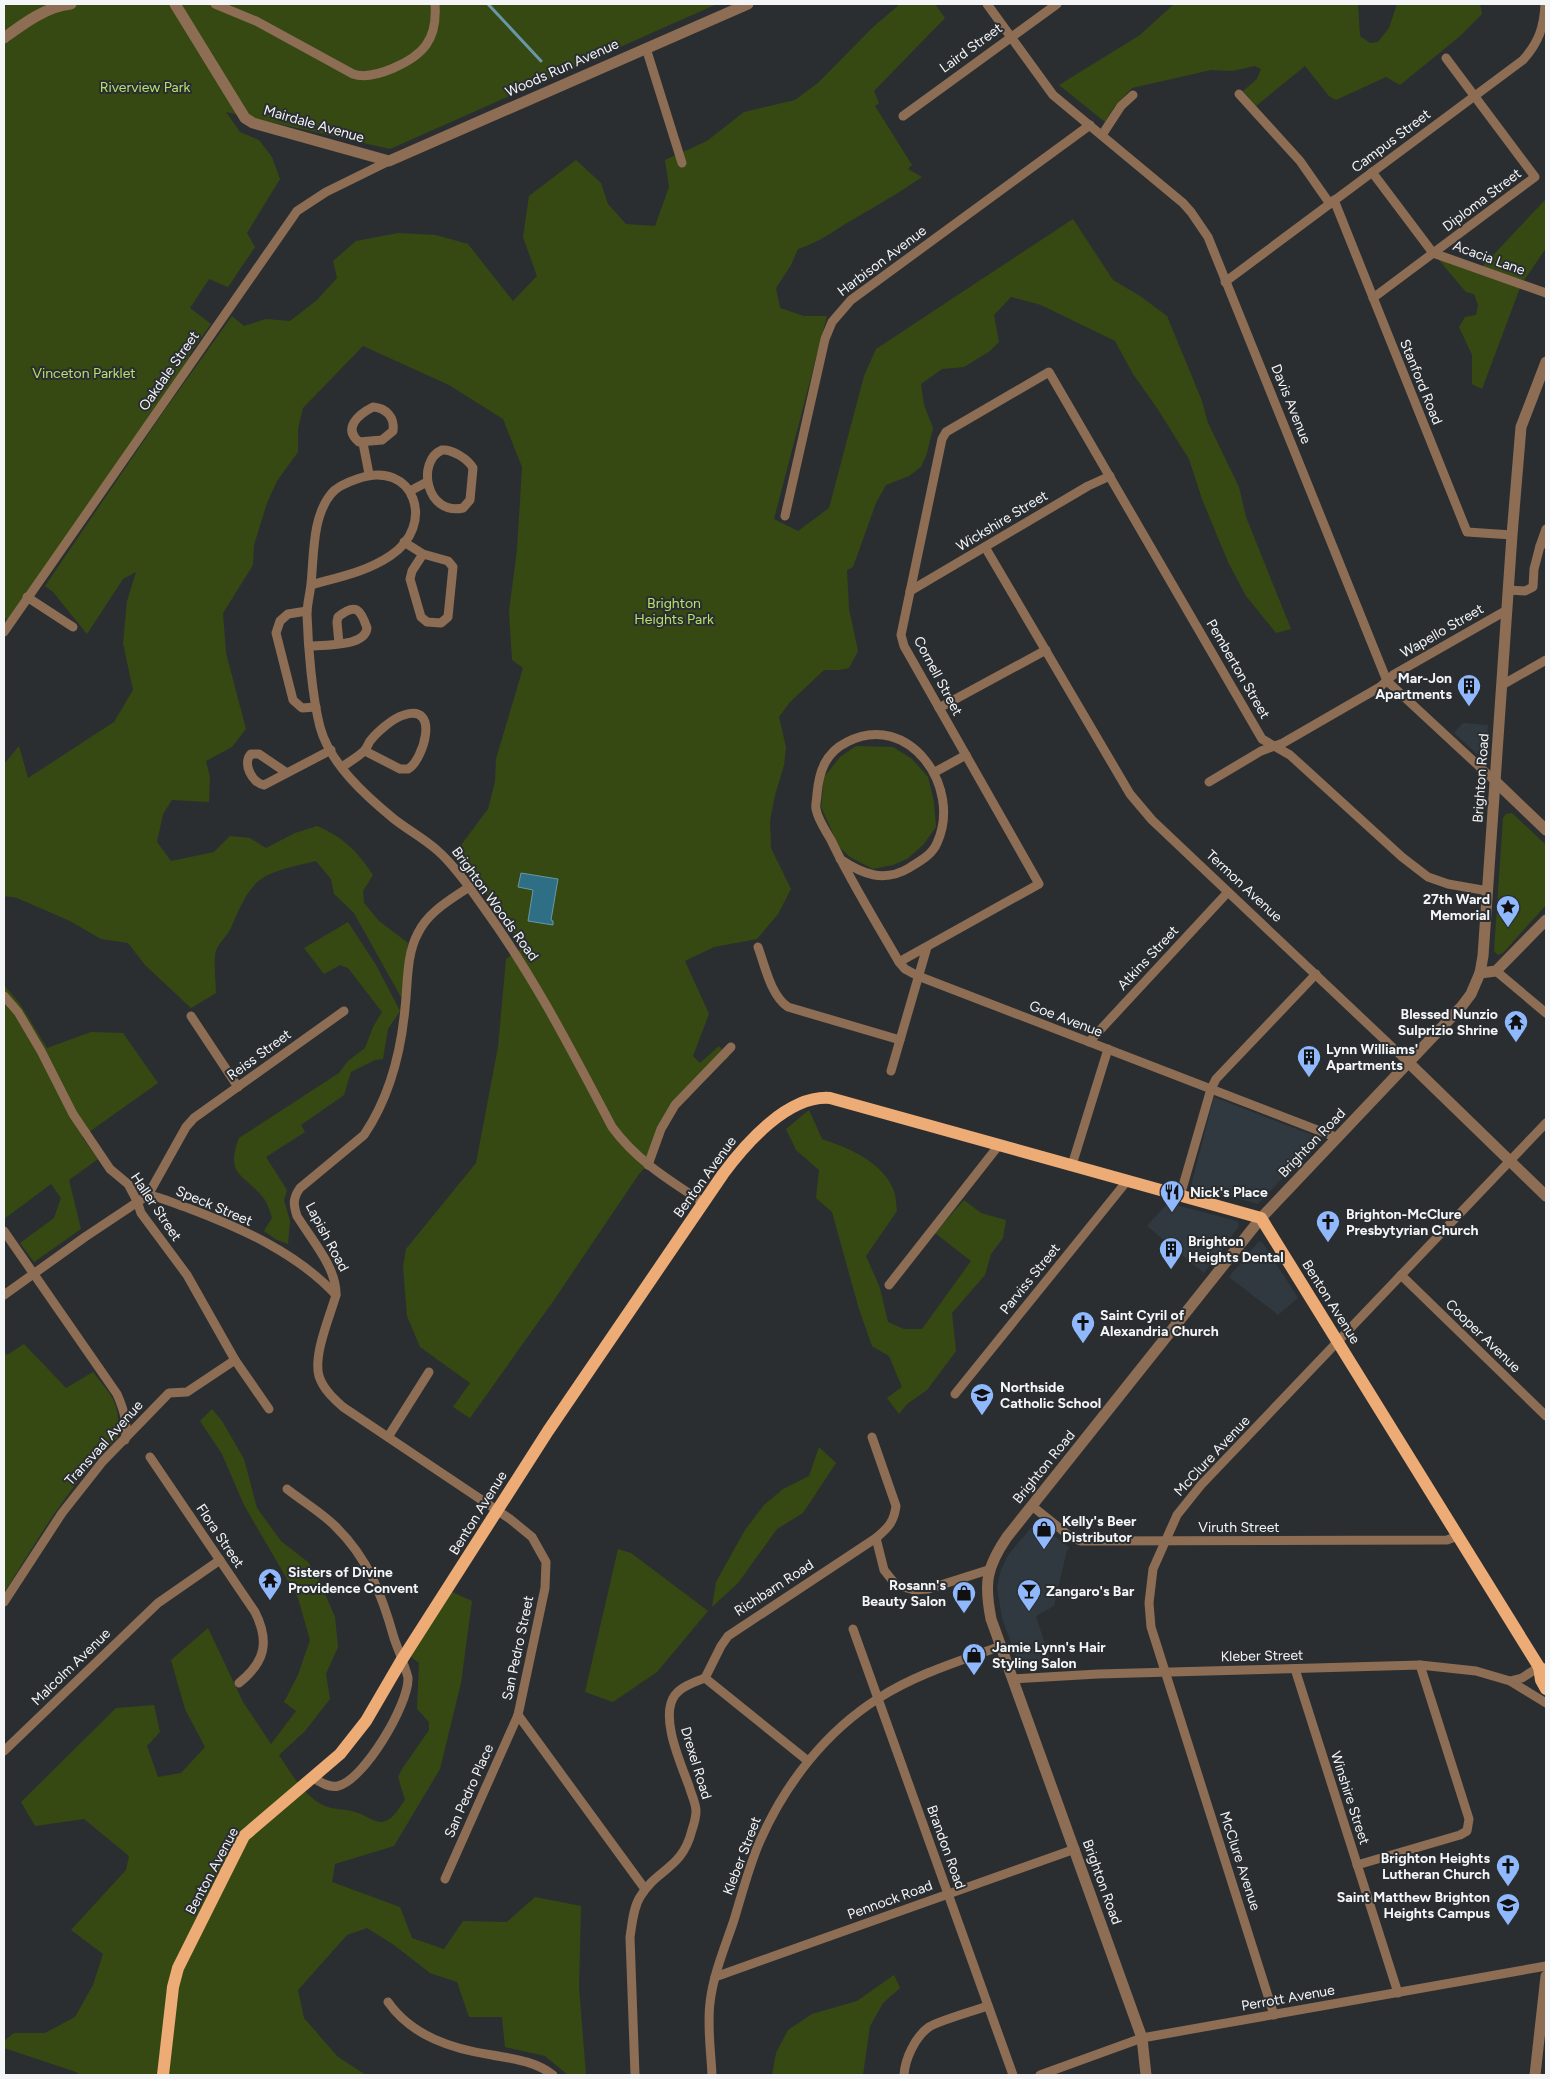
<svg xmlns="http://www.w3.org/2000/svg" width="1550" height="2079" font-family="Figtree,sans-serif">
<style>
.built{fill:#313940}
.green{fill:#364912}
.water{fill:#2f6f86;stroke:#6a97a8}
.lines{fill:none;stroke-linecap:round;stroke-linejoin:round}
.stream{stroke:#6a97a8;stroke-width:3}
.minor{stroke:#8d6d54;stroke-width:9}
.tertiary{stroke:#8d6d54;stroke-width:11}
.primary{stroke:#edab76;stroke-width:12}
.labels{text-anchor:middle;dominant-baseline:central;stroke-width:4;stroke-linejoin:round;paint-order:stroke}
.street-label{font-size:14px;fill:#f3f5f7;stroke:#2b2e31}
.park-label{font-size:14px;fill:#b5e16d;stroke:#2b2e31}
.poi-label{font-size:14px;font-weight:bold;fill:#f3f5f7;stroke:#2b2e31;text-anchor:start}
</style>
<rect width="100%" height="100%" fill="#2b2e31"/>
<!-- built -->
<g class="built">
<path d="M1463 723 1488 725 1486 751 1483 754H1477L1454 733Z"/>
<path d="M1214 1097 1320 1138 1258 1204 1191 1186Z"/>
<path d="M1168 1203 1237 1221 1239 1226 1204 1273 1147 1226Z"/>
<path d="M1259 1241 1263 1243 1298 1298 1278 1315 1229 1277Z"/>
<path d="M1036 1522 1070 1548 1067 1550 1054 1606 1036 1616 1052 1666 1020 1667 1002 1618 997 1587 1001 1570 1008 1555Z"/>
</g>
<!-- green -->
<g class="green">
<path d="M4 4H717L390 149 226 112 240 132 259 140 272 157 280 179 247 233 255 247 228 287 209 279 190 308 211 324 189 355 193 358 8 620 4 617Z"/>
<path d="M900 4H935L945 18 874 91 879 103 875 106 912 165 908 169 922 177C899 193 876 206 852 220 833 231 820 242 798 249L791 265 776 288 780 308 804 316H827L774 519 798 531 829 508 864 376 876 349 1073 219 1113 280 1140 296 1167 316 1202 401 1208 423 1239 487 1246 517 1291 629 1276 633 1246 596 1228 562 1202 499 1189 459 1157 408 1133 374 1115 341 1041 305 1011 297 994 315 999 342 990 351 964 367 942 369 921 384 924 405 933 428 927 453 921 467 909 476 886 485 876 503 853 567 847 570 849 609 858 651 849 668 839 670H824L790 702 779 717 786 747 784 765 775 795 770 821 771 848 791 889 778 914 757 939 714 947 685 961 709 1014 693 1056 700 1063 719 1046 729 1057 708 1075 680 1103 668 1122 654 1158 639 1174 554 1300 470 1418 453 1407 470 1383 420 1347 407 1316 403 1267 406 1249 476 1163 498 1047 506 959 523 947 470 870 455 853 488 809 495 782 496 759 523 668 512 660 509 611 517 550 522 467 503 419 449 385 363 346 303 408 298 429V452L277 481 267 503 254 545 253 565 223 613 226 653 246 729 232 747 206 761 210 777 209 802 172 800 163 814 157 842 171 861 214 852 230 836 250 838 266 848 295 833 317 826C343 837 358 852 373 875L363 891 364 903 379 921 408 943 402 999 354 913 334 894 331 879 316 861C261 874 253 874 231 928 227 936 219 942 216 951 213 959 216 983 216 993L191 1008 145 965 128 943 101 939 70 921 17 898 4 896V764L19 746 28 778 114 722 133 690 123 643 127 601 136 572 123 579 87 634 53 592 45 586 164 411 232 316 244 326 266 319 290 321 317 300 337 278 333 261 356 241 398 233 436 235 468 244 513 301 537 276 523 237 529 196 576 160 601 183 608 204 626 224 655 226 669 187 665 160 707 141 744 112 795 100 819 82 872 28Z"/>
<path d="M1174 4H1358L1360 36 1370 43 1378 42 1389 28 1397 4H1480L1482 14 1459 37 1400 85 1386 77 1336 100 1329 96 1305 66 1256 106 1243 91 1257 79 1261 69 1255 66 1232 71 1211 70 1132 88 1114 107 1105 122 1059 85 1140 35Z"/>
<path d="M1546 199V248L1521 285 1482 389 1472 384V355L1459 327 1465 317 1476 315 1478 305 1474 294 1466 292 1433 253 1480 269Z"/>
<path d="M856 746 893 747 912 759 928 777 934 802 936 827 923 845 907 859 893 865 873 869 850 857 839 847 821 807 824 777 840 757Z"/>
<path d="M1512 813 1546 845V905L1503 953 1498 955 1494 951 1503 818 1506 814Z"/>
<path d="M348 922 376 965 400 1011 388 1029 383 1059 375 1060 351 1072 344 1095 301 1125 305 1132 266 1157 287 1190 284 1200 290 1221 288 1244 277 1240 264 1231 272 1218C270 1212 268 1205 265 1200 246 1174 224 1177 239 1138L339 1073 348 1061 365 1048 373 1027 382 1012 348 968 340 965 324 974 304 948Z"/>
<path d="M4 985 20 1004 47 1048 91 1032 123 1033 158 1083 82 1137 98 1159 69 1180 81 1229 34 1262 20 1243 54 1218 61 1198 51 1184 4 1219Z"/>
<path d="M809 1110 822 1139C849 1148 883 1162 894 1191 896 1197 896 1205 897 1211L866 1256 880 1288 888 1322 904 1329H922L971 1261 935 1233 964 1200 981 1213 1006 1220 1003 1238 991 1254 985 1275 952 1313 956 1351 927 1390 907 1404 899 1414 887 1398 902 1387 889 1356 872 1346 859 1309 832 1212 816 1198 819 1170 796 1150 786 1129Z"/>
<path d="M24 1344 66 1388 93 1372C114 1399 120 1402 118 1438 71 1481 38 1539 4 1593V1351L7 1355Z"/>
<path d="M212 1409 222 1421 244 1459 257 1508 281 1541 308 1562 318 1578 335 1617 338 1647 326 1674 330 1699 305 1731 279 1755C291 1773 304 1797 325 1806 334 1810 346 1809 355 1812 363 1814 369 1819 376 1821 390 1826 398 1809 405 1800L398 1777 402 1769 429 1730V1722L417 1709 419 1663 406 1653 448 1590 472 1601 461 1683 440 1769 394 1846 335 1864 332 1882 400 1907 412 1938 444 1949 463 1921 507 1922 535 1897 581 1906 579 1987 586 2075H568L545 2056 505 2047 502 2017H469L457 1982 430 1973 394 1945 367 1928 347 1935 298 1990 304 2018 338 2057 366 2075H80L76 2072 4 2048V2041L14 2033H45L75 2017 93 1985 103 1954 71 1930 126 1870 129 1856 84 1819 35 1826 21 1802 116 1708 154 1705 160 1732 147 1746 158 1777 181 1773 205 1747 185 1709 171 1660 208 1628 243 1702 271 1744 296 1711 284 1702 298 1675 310 1640 298 1598 244 1505 222 1454 200 1421Z"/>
<path d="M819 1447 836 1463 803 1513 777 1529 738 1583 712 1607 716 1582 745 1530 764 1505 783 1489 809 1476Z"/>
<path d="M618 1549 631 1553 708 1611 657 1672 613 1702 585 1692Z"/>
<path d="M894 1975 900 1988 883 2003 870 2026 863 2075H772L776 2053 788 2030 812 2014 857 2001Z"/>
</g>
<!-- water -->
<path class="water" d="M521 873 558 879 551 920 553 921V925L528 921 533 890 518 887Z"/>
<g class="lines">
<!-- stream -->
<path class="stream" d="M488 4 541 61"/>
<!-- minor -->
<g class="minor">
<path d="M215 4 256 21 353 74C373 81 414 62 426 45 435 33 436 18 435 4"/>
<path d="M987 4 1053 95 1183 203 1191 212 1208 237 1387 681 1496 782"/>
<path d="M646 48 682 163"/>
<path d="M1239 94 1300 161 1330 204"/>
<path d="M903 116 1057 4"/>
<path d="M1102 135 1121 106 1133 95"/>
<path d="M1372 172 1433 253 1546 293"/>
<path d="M1334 200 1467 532 1512 535"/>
<path d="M1225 282 1523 60C1539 42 1544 27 1545 4"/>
<path d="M1373 298 1535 177 1446 58"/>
<path d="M373 407C386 408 395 417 393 431L382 440 359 442C342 428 359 414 373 407Z"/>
<path d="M363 443 369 474"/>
<path d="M442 450C452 449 468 459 473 468L470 500 463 508C426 516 416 461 442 450Z"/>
<path d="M410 491 427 482"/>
<path d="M785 516 825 339 832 322 851 300 1090 125"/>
<path d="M404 542 423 554 448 561 453 567 448 617 441 623 427 622 421 617 410 579 412 571 423 554"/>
<path d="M1540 546 1546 529"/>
<path d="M985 547 1130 794 1152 820 1409 1063"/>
<path d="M311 585C339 577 366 572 390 556 437 526 415 458 357 479 348 482 337 486 331 494 312 517 314 556 311 584 310 594 307 604 307 614 308 646 312 696 320 727 330 764 366 796 394 819 408 830 425 839 438 851 455 866 469 887 482 905 533 975 572 1051 612 1127 637 1161 669 1180 704 1203"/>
<path d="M1508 590 1525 591 1533 587 1534 569 1540 546 1546 542"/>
<path d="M910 591 1088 486 1110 476"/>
<path d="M27 597 73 627"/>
<path d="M307 611 288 614 280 621 276 633 293 700 302 708 316 707"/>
<path d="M4 632 297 211 326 192 389 161"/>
<path d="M309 646C324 645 365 647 367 628 361 610 356 602 338 617L337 622 339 644"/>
<path d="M1502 685 1546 660"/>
<path d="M939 708 1046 650"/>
<path d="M342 767C349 762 358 757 364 751 367 748 368 744 370 741 377 732 393 718 404 715 441 703 423 761 408 769H400L365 751"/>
<path d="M935 772 966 755"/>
<path d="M287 773 259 754H251C242 763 252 783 264 785L331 750"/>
<path d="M1209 782 1261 751 1283 743 1380 687 1393 675 1507 610"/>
<path d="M840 859C862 874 884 883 909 868 920 861 932 855 937 843 963 787 908 710 847 742 825 753 819 772 817 794 817 799 815 805 816 809 818 820 826 831 831 840 851 882 876 922 899 962L905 969 918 976 1338 1138"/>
<path d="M469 887C450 900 428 912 418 933 406 955 408 984 405 1008 401 1052 389 1098 364 1135L300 1188C293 1198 293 1204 297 1216 311 1239 337 1268 336 1295 330 1316 313 1355 319 1376 323 1389 334 1399 343 1407L510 1519 532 1537 546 1562 545 1588 518 1715 645 1889"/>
<path d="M758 947C765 966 771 996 788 1007L900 1040"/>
<path d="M899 962 1039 884 904 646 901 635 942 439 946 432 1049 372 1262 739 1290 755 1402 857 1428 877 1448 884 1488 891"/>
<path d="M1496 971 1546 1013"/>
<path d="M4 996 18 1012 41 1051 73 1114 110 1169 128 1184 137 1201 141 1213 187 1275 235 1360 269 1409"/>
<path d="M191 1016 238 1087"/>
<path d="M1089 1042 1228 892"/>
<path d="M891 1071 927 947"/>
<path d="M648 1165 661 1129 675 1105 731 1047"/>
<path d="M1072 1165 1108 1049"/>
<path d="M148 1195 186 1127 194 1118 344 1011"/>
<path d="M1180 1196 1211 1089 1216 1079 1316 974"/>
<path d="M4 1231 117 1394C124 1410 128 1423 125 1440"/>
<path d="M1401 1275 1546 1416"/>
<path d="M889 1285 999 1145"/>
<path d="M4 1295 85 1237 148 1195C161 1197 175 1204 188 1208 241 1228 297 1253 336 1295"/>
<path d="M955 1394 1127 1181"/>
<path d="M388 1437 429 1372"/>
<path d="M872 1437 896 1506C894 1522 888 1528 876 1538L884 1570 896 1585 914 1590 928 1589 988 1570"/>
<path d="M150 1457 255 1612C270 1642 265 1662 239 1683"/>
<path d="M287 1489C302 1501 321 1512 335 1526 368 1558 382 1595 394 1638 397 1647 407 1671 408 1678 409 1704 364 1780 338 1786 329 1788 320 1782 313 1778"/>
<path d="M1032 1506 1072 1538 1081 1541 1447 1540 1458 1536"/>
<path d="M4 1602 62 1513 103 1461 169 1393 187 1392 235 1360"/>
<path d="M853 1629 1013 2075"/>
<path d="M1295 1669 1398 1993"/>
<path d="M705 1678 721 1646 728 1636 876 1538"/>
<path d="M1013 1679 1098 1674 1420 1665 1476 1671 1510 1681 1546 1703"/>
<path d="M1510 1681 1522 1678 1539 1667"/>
<path d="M4 1751 158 1603 220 1560"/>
<path d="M1357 1865 1460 1835 1467 1831 1469 1819 1420 1665"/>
<path d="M445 1879 518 1715"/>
<path d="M715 1977 1075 1849"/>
<path d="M388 2002C412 2036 452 2049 492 2055 514 2059 535 2061 553 2075"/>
<path d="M1274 2015 1151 1627 1149 1603 1153 1569 1177 1515 1201 1485 1546 1123"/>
<path d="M635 2075 630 1937C632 1925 633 1908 640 1897 657 1868 682 1870 692 1830 694 1824 696 1817 696 1811 696 1803 691 1794 689 1786 681 1764 659 1716 675 1695 682 1686 695 1682 705 1678L808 1761"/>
<path d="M712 2075C711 2052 707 2027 710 2003 713 1975 725 1947 734 1920 742 1894 749 1866 760 1841 785 1784 826 1731 879 1698 916 1674 960 1661 1001 1646"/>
<path d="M904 2075C905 2059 915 2037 929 2027 938 2021 976 2010 988 2006"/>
<path d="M1040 2075 1142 2038 1546 1966"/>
</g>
<!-- tertiary -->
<g class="tertiary">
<path d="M175 4 245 118 253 123 389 161 748 4"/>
<path d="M4 38C23 24 47 6 71 4"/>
<path d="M1496 782 1546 830"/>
<path d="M1480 973 1496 971 1546 920"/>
<path d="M1409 1063 1546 1196"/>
<path d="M1146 2075 1142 2038 991 1619C984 1583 986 1568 1007 1537L1261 1218 1462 1006 1471 994 1480 973 1483 956 1512 535 1521 427 1546 362"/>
<path d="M1535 2075 1546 1976"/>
</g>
<!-- primary -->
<g class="primary">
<path d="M1539 1667 1541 1680 1546 1689"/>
<path d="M163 2075 173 1987 178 1968 244 1836 340 1754 366 1721 401 1661 548 1431 723 1174C746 1143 788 1095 830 1098L1261 1218 1539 1667 1546 1672"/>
</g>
</g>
<!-- icons -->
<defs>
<g id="building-pin" transform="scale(1.25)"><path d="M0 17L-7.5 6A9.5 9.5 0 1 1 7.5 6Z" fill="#8fb8fd" stroke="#2b2e31"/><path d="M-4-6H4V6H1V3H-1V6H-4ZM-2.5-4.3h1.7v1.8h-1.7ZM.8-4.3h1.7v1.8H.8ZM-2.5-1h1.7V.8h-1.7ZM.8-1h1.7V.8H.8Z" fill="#111"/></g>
<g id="sight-pin" transform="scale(1.25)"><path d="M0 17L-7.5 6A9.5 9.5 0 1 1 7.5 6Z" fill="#8fb8fd" stroke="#2b2e31"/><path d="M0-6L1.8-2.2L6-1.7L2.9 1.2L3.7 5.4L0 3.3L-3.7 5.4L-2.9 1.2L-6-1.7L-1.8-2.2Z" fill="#111"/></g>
<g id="temple-pin" transform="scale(1.25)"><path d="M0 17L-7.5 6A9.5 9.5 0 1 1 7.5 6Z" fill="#8fb8fd" stroke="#2b2e31"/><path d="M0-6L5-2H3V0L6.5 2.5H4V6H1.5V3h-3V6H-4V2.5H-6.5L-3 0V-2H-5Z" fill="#111"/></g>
<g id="restaurant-pin" transform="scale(1.25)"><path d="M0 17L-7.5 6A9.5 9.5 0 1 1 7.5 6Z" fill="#8fb8fd" stroke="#2b2e31"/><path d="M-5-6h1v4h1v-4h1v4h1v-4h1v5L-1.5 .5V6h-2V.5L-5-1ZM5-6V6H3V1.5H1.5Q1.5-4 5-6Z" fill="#111"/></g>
<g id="church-pin" transform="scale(1.25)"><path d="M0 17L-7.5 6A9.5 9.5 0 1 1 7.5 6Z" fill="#8fb8fd" stroke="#2b2e31"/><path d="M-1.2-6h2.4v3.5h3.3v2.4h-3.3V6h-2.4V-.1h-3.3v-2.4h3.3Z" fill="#111"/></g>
<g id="school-pin" transform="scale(1.25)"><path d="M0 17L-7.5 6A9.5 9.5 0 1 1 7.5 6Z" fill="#8fb8fd" stroke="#2b2e31"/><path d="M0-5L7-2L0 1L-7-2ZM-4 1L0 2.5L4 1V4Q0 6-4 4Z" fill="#111"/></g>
<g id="shop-pin" transform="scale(1.25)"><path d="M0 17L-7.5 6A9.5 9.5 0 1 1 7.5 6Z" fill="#8fb8fd" stroke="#2b2e31"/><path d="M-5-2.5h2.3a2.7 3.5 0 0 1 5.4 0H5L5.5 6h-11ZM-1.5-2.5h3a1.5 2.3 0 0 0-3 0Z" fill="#111"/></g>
<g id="bar-pin" transform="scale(1.25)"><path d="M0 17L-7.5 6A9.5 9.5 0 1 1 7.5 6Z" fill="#8fb8fd" stroke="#2b2e31"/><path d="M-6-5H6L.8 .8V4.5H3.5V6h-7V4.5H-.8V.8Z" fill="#111"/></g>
</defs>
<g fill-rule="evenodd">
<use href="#building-pin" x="1469" y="686"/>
<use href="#sight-pin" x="1508" y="907"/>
<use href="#temple-pin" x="1516" y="1022"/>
<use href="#building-pin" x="1309" y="1057"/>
<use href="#restaurant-pin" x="1172" y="1192"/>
<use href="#church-pin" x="1328" y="1222"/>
<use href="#building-pin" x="1171" y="1249"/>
<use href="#church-pin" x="1083" y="1323"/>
<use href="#school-pin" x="982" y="1395"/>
<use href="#shop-pin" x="1044" y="1529"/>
<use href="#temple-pin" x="270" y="1580"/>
<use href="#bar-pin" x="1029" y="1591"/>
<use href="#shop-pin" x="964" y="1593"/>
<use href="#shop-pin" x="974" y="1655"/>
<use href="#church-pin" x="1508" y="1866"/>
<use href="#school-pin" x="1508" y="1905"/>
</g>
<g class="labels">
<!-- street labels -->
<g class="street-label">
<text transform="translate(971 48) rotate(-36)">Laird Street</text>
<text transform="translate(562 68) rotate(-24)">Woods Run Avenue</text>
<text transform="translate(314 124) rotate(16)">Mairdale Avenue</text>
<text transform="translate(1391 141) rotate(-37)">Campus Street</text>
<text transform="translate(1482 200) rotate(-37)">Diploma Street</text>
<text transform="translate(1489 258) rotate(20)">Acacia Lane</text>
<text transform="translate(882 261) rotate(-37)">Harbison Avenue</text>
<text transform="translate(169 371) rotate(-55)">Oakdale Street</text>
<text transform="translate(1421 382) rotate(68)">Stanford Road</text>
<text transform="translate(1291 404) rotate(68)">Davis Avenue</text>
<text transform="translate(1002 521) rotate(-31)">Wickshire Street</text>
<text transform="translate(1442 631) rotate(-30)">Wapello Street</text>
<text transform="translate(1238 669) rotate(60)">Pemberton Street</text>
<text transform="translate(938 676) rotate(62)">Cornell Street</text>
<text transform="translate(1481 778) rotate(-86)">Brighton Road</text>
<text transform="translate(1244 886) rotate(43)">Termon Avenue</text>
<text transform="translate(495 904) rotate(54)">Brighton Woods Road</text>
<text transform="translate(1148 958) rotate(-47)">Atkins Street</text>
<text transform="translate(1066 1019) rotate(21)">Goe Avenue</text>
<text transform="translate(259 1055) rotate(-36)">Reiss Street</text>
<text transform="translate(1312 1143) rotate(-46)">Brighton Road</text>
<text transform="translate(705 1177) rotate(-54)">Benton Avenue</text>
<text transform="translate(214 1206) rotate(23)">Speck Street</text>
<text transform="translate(156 1207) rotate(56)">Haller Street</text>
<text transform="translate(327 1237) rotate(62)">Lapish Road</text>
<text transform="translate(1030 1279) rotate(-51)">Parviss Street</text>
<text transform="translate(1331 1302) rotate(58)">Benton Avenue</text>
<text transform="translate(1483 1336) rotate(44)">Cooper Avenue</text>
<text transform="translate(104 1443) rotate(-48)">Transvaal Avenue</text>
<text transform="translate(1212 1456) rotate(-47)">McClure Avenue</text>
<text transform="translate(1044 1467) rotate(-51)">Brighton Road</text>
<text transform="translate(478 1513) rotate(-58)">Benton Avenue</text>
<text x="1239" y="1527">Viruth Street</text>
<text transform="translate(220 1536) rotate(56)">Flora Street</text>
<text transform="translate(774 1588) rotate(-33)">Richbarn Road</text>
<text transform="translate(518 1648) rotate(-78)">San Pedro Street</text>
<text transform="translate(1262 1656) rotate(-1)">Kleber Street</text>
<text transform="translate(71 1667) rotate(-44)">Malcolm Avenue</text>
<text transform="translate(696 1763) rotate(73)">Drexel Road</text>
<text transform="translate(469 1791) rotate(-66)">San Pedro Place</text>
<text transform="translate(1350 1798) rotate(72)">Winshire Street</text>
<text transform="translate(946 1847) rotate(70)">Brandon Road</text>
<text transform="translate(742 1856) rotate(-69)">Kleber Street</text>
<text transform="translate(1240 1861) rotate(72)">McClure Avenue</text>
<text transform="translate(212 1871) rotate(-62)">Benton Avenue</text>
<text transform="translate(1102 1882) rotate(70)">Brighton Road</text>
<text transform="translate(890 1900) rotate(-20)">Pennock Road</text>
<text transform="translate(1288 1998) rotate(-10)">Perrott Avenue</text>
</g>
<!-- park labels -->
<g class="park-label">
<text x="145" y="87">Riverview Park</text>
<text x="84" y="373">Vinceton Parklet</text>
<text x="674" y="603">Brighton<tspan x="674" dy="16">Heights Park</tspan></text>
</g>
<!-- poi labels -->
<g class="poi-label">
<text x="1452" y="678" text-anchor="end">Mar-Jon<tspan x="1452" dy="16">Apartments</tspan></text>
<text x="1490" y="899" text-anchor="end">27th Ward<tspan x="1490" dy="16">Memorial</tspan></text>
<text x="1498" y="1014" text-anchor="end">Blessed Nunzio<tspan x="1498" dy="16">Sulprizio Shrine</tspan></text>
<text x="1326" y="1049">Lynn Williams'<tspan x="1326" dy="16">Apartments</tspan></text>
<text x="1190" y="1192">Nick's Place</text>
<text x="1346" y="1214">Brighton-McClure<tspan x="1346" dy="16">Presbytyrian Church</tspan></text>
<text x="1188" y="1241">Brighton<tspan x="1188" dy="16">Heights Dental</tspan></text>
<text x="1100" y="1315">Saint Cyril of<tspan x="1100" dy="16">Alexandria Church</tspan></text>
<text x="1000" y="1387">Northside<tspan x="1000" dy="16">Catholic School</tspan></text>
<text x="1062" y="1521">Kelly's Beer<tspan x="1062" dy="16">Distributor</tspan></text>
<text x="288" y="1572">Sisters of Divine<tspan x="288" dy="16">Providence Convent</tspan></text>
<text x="946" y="1585" text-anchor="end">Rosann's<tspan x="946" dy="16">Beauty Salon</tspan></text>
<text x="1046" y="1591">Zangaro's Bar</text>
<text x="992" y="1647">Jamie Lynn's Hair<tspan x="992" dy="16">Styling Salon</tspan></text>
<text x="1490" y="1858" text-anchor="end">Brighton Heights<tspan x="1490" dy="16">Lutheran Church</tspan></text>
<text x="1490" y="1897" text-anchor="end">Saint Matthew Brighton<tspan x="1490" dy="16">Heights Campus</tspan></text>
</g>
</g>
<!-- border -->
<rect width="1550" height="2079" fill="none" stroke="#f3f5f7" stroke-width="10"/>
</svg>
